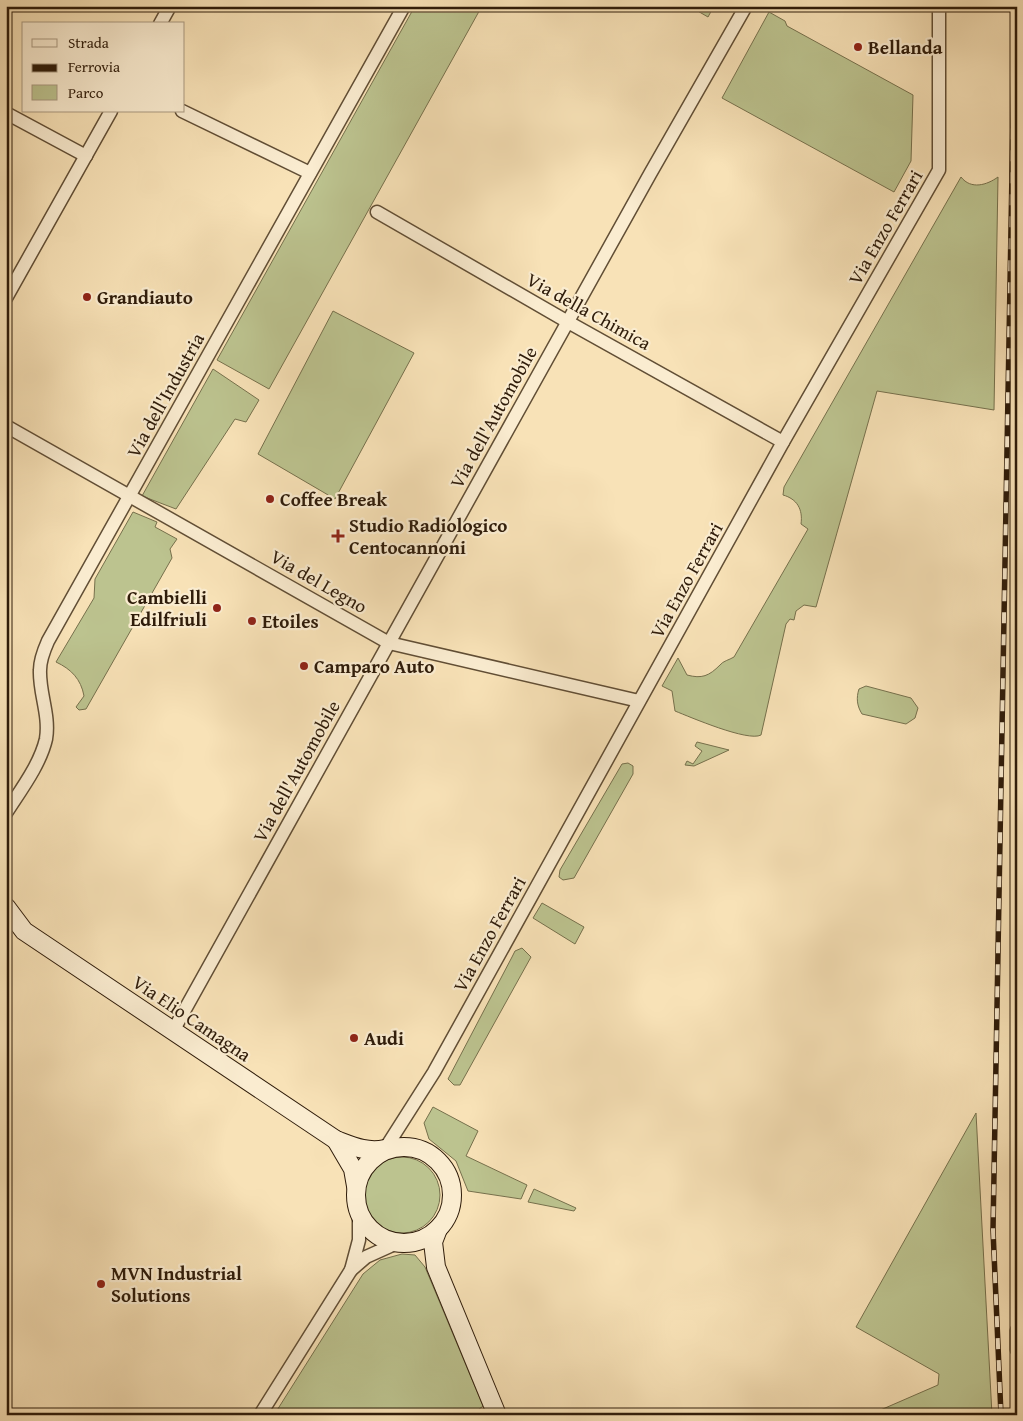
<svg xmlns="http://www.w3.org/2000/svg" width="1023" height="1421" font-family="'Gentium Book Plus',serif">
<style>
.green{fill:#bcc38f;stroke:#76704c}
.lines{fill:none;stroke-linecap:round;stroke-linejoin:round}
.street-casing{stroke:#614e35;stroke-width:15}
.secondary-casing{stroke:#2f1c0a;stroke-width:20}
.street{stroke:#faecd0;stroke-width:12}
.secondary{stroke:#faecd0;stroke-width:18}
.rail-casing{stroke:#2f1c0a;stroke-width:5.5}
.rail{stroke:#faecd0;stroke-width:4;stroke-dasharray:11;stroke-linecap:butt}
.poi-dot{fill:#8f2418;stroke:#faecd0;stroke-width:2}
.labels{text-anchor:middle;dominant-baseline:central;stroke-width:4.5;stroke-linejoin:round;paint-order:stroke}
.poi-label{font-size:19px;font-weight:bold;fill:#2f1c0a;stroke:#faecd0;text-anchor:start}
.street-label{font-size:19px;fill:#2f1c0a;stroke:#faecd0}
</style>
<rect width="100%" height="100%" fill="#f8e2b7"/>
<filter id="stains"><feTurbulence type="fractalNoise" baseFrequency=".004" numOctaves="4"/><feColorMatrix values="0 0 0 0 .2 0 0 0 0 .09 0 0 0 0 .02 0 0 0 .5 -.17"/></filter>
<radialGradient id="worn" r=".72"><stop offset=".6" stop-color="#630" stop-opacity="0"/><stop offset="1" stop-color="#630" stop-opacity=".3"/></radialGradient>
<!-- green -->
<g class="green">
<path d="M415 6H482L269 389 217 360Z"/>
<path d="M689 6H714L708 17Z"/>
<path d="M769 12 785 21 787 26 913 95 911 161 894 192 722 98Z"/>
<path d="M961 177C971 190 987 185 998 177L994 410 877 391 816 607 804 605 796 611 794 620 790 619 786 624 761 735C748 742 690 717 675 711L672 691 662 686 678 658 687 675C702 679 709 676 720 665 723 661 729 660 734 657L808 529 801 524C803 509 797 499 783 495L784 487Z"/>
<path d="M333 311 414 353 335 499 258 454Z"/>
<path d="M213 369 259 400 246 422 235 419 176 509 142 496Z"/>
<path d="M133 512 157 522 155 527 177 539 170 549 172 558 86 709 79 710 76 707 84 696C81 679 71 669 56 662L94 598 95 579Z"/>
<path d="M866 686 911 698 918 708 915 718 906 724 862 714C857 706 856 698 859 689Z"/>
<path d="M697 742 729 750 694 766 685 765 687 761 693 764 702 751 695 746Z"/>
<path d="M628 763 633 766V774L574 878 563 880 559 877 560 870 622 764Z"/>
<path d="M542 903 584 927 575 944 533 918Z"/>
<path d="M522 948 531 957 460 1085H454L448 1079 512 957 515 951Z"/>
<path d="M433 1107 478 1131 466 1156 527 1185 521 1199 468 1191 456 1161 429 1139 424 1123Z"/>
<path d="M976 1113 992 1415H869L938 1385 939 1374 856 1327Z"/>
<circle cx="402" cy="1195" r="38"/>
<path d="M534 1189 576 1208 574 1211 528 1202Z"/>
<path d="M402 1254 415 1255 425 1267 483 1406 472 1415H274L363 1274 380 1260Z"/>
</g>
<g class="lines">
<!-- street casing -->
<g class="street-casing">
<g id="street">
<path d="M160 24 170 6"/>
<path d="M182 111 310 173"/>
<path d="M6 113 86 156"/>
<path d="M377 212 568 322 783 442"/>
<path d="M6 298 111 111"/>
<path d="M6 426 389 643 639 701"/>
<path d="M6 813C20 791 40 765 46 739 50 715 39 693 40 670 40 660 44 650 48 641L404 6"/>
<path d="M173 1031 650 174 746 6"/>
<path d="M385 1149 434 1072 783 442 939 170V6"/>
<path d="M359 1214V1240L351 1270 366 1257 397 1243"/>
<path d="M1017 1330V1350"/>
<path d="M260 1415 351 1270"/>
</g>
</g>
<!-- secondary casing -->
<g class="secondary-casing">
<g id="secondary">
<path d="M6 907 24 931 336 1140C352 1146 367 1153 385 1149"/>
<path d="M336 1140 353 1169 356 1186"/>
<circle cx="404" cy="1195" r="48"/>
<path d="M438 1229 433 1242 436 1267 497 1415"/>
</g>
</g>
<!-- street -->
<use href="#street" class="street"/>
<!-- secondary -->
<use href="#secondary" class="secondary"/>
<!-- rail casing -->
<g class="rail-casing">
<path id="rail" d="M1001 1415 993 1230 1015 6"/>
</g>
<!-- rail -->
<use href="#rail" class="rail"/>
</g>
<!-- markers -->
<g class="poi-dot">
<circle cx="858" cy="47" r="5"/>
<circle cx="87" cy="297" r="5"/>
<circle cx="270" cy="499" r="5"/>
<path d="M335.5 528.5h5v5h5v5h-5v5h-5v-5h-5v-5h5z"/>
<circle cx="217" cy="608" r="5"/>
<circle cx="252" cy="621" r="5"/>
<circle cx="304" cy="666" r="5"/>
<circle cx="354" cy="1038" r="5"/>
<circle cx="101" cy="1284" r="5"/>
</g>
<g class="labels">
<!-- poi labels -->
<g class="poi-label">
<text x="868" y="47">Bellanda</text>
<text x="97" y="297">Grandiauto</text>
<text x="280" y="499">Coffee Break</text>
<text x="349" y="525">Studio Radiologico<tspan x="349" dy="22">Centocannoni</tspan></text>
<text x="207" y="597" text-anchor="end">Cambielli<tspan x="207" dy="22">Edilfriuli</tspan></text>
<text x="262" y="621">Etoiles</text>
<text x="314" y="666">Camparo Auto</text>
<text x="364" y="1038">Audi</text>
<text x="111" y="1273">MVN Industrial<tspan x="111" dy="22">Solutions</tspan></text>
</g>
<!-- street labels -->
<g class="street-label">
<text transform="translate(885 227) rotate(-60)">Via Enzo Ferrari</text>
<text transform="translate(589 311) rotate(29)">Via della Chimica</text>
<text transform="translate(165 395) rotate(-61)">Via dell'Industria</text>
<text transform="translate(493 417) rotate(-61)">Via dell'Automobile</text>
<text transform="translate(686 580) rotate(-61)">Via Enzo Ferrari</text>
<text transform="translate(319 581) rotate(30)">Via del Legno</text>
<text transform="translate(296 771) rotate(-61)">Via dell'Automobile</text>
<text transform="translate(489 934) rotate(-61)">Via Enzo Ferrari</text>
<text transform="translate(192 1018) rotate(34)">Via Elio Camagna</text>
</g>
</g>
<!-- margin -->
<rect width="1023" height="1421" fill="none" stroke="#f8e2b7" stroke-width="25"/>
<rect x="8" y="8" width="1008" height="1406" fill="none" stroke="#2f1c0a" stroke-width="2.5"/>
<rect x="12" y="12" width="998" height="1396" fill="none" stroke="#2f1c0a"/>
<!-- legend -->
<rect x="22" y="22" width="162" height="90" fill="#faecd0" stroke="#a99981"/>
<rect x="32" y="39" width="25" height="8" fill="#faecd0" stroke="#a99981"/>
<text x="68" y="48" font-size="15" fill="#2f1c0a">Strada</text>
<rect x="32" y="64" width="25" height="8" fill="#2f1c0a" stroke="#a99981"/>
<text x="68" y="72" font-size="15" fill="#2f1c0a">Ferrovia</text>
<rect x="32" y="85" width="25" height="15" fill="#bcc38f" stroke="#a99981"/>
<text x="68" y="98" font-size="15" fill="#2f1c0a">Parco</text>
<rect width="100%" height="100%" filter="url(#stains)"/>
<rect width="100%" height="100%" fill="url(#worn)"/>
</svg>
